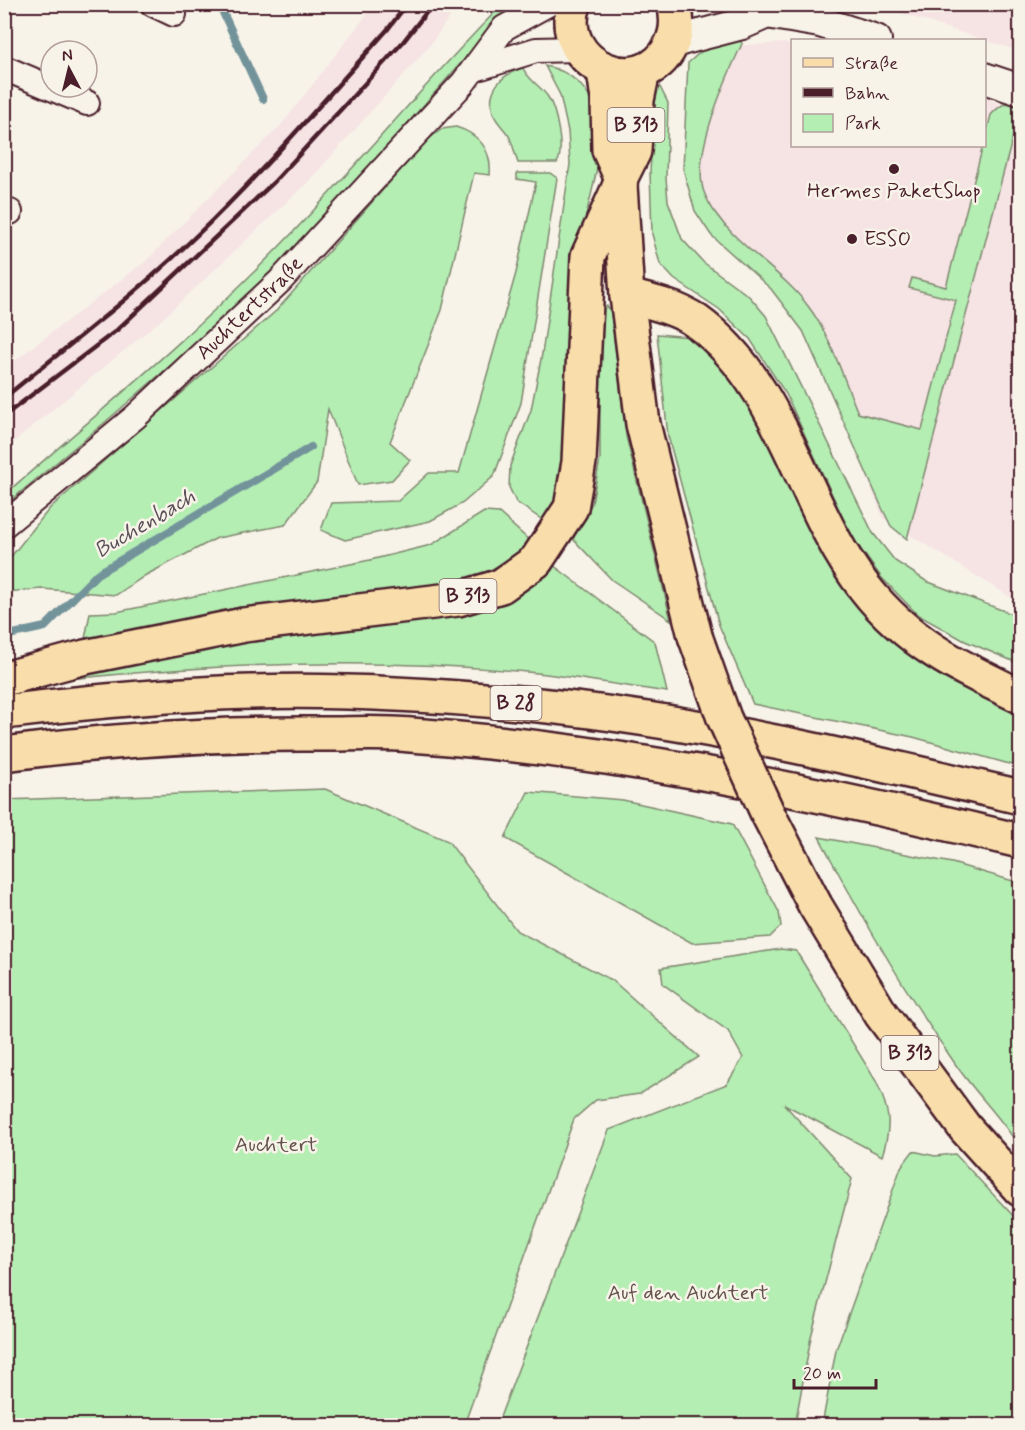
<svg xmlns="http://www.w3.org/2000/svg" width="1025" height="1430" font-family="Mynerve,sans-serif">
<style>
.built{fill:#f6e3e4}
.green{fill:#b4eeb3;stroke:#7f866f;stroke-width:1.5}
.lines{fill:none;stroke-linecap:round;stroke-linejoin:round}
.stream{stroke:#73939b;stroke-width:8}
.minor-casing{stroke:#4a1f2b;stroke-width:28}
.tertiary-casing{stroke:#4a1f2b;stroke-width:34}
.primary-casing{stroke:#4a1f2b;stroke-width:38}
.trunk-casing{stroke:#4a1f2b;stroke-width:38}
.minor{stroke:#f7f3e8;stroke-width:24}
.tertiary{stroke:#f7f3e8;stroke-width:30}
.primary{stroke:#f9deab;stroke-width:33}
.trunk{stroke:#f9deab;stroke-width:33}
.rail{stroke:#4a1f2b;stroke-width:4.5}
.primary-bridge-casing{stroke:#4a1f2b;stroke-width:38;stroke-linecap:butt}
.primary-bridge{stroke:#f9deab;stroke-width:33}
.poi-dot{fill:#4a1f2b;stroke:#f7f3e8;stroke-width:2}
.labels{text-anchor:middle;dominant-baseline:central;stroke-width:5;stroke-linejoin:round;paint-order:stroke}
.shield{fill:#f7f3e8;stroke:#7e5f64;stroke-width:1.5}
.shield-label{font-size:20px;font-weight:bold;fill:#4a1f2b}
.poi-label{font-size:21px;fill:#4a1f2b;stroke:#f7f3e8}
.street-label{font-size:21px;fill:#4a1f2b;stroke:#f7f3e8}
.park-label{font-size:21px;fill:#64534d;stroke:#f7f3e8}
.water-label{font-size:22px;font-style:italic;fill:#5b4f5a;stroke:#f7f3e8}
</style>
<rect width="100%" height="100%" fill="#f7f3e8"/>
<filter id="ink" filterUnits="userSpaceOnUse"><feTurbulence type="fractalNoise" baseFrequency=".0167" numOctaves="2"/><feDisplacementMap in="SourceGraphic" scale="12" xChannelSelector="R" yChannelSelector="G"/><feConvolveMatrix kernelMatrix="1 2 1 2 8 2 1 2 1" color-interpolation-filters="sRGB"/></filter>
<g filter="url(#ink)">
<!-- built -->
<g class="built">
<path d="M374 5H458L430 45 309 181 161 320 5 449V368L146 261 283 123Z"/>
<path d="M875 5H1020V51L1010 48Z"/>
<path d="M784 43 792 46V146H984L985 98 1020 111V603L883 518 802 310 695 193 716 47Z"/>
</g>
<!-- green -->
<g class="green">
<path d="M502 5 506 12 354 184 276 267 217 325 103 424 5 505 4 495C93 417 185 342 268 258 349 177 421 86 502 5Z"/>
<path d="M740 39 742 44C726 78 691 156 704 192 709 206 722 223 732 233 756 258 787 278 808 306 831 336 843 378 858 413L922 430 956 300 909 288 912 278 946 287 991 115C1000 105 1007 100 1020 104V126L1016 125 907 539 891 526 883 510 803 331 771 289 711 235 695 211 683 169 688 63 705 48Z"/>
<path d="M545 66C572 71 590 89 597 116 607 157 586 203 581 242 573 324 572 406 567 488L547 523 516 502 509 487 510 466 531 410 542 354 570 164 568 131 560 95Z"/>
<path d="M523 68C528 80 541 86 548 97 556 109 565 151 557 163H518C515 155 513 144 509 136 504 128 496 122 493 113 486 88 503 74 523 68Z"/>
<path d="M660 87 668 103 666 178 668 201 682 239 703 262 750 297 766 316 873 533 895 561 926 581 1020 617V664L965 641 918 615 881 577 851 536 786 394 750 339 719 309 674 279 660 264 652 234 650 172 655 89Z"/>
<path d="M456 127C479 134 492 150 490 175L474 173 442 310 390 442 410 460 392 480 358 485 328 409 317 482 285 525 217 538 146 575 116 595 42 589 5 592V564L50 508 277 310 426 141 442 129Z"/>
<path d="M517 173H550L557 178 521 403 494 476 463 503 430 521 345 540 321 530 331 503 398 501 429 473H459L516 273 536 182 517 179Z"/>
<path d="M607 306 611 313 626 436 671 620 612 580 573 539 592 503 600 459V318L602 309Z"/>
<path d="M657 334 690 337 722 363 889 635 930 669 1020 714V767L913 737 753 704 719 625 668 436Z"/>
<path d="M484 512 499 513 531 542C508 562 486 575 457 584L240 607 84 644 90 613 116 612 370 560 431 545Z"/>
<path d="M553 565 655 642 667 692C624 686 580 678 537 673 382 657 223 663 69 679L68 675Z"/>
<path d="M325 789 448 841 517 931 612 980 699 1057 640 1094 596 1100 574 1119 464 1425H5V800Z"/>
<path d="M528 792 623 800 732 824 779 912 781 926 770 937 692 943 505 838Z"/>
<path d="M819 837 952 863 1020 883V1148C1002 1118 976 1094 956 1065 905 992 861 916 819 837Z"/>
<path d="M781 949 796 951 876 1081C890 1111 892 1125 882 1156L784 1104 852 1179 811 1337 795 1425H497L609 1130 727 1084 743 1058 728 1031 663 984 661 968Z"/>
<path d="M913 1151 935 1156 955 1154 1020 1223V1425H822L836 1350 901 1167Z"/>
</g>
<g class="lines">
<!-- stream -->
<g class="stream">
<path d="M219 4 263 99"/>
<path d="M4 636 45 627 97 574 311 447"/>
</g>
<!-- minor casing -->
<g class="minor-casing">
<g id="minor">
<path d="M153 4 174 14"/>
<path d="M4 68 87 103"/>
<path d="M475 69 536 50 579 49"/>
<path d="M4 210 10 212"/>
<path id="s1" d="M4 525 135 417 280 281 463 83 504 28 548 4"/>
</g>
</g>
<!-- tertiary casing -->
<g class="tertiary-casing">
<g id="tertiary">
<path d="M751 4 767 13 820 22 876 40"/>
<path d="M673 42 742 24 767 13"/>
<path d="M984 78 1020 90"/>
</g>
</g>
<!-- primary casing -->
<g class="primary-casing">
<g id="primary">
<path d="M574 4C554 65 643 103 671 45 677 33 678 18 674 4"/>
<path d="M604 71 608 99 609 150 621 177"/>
<path d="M643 71 637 100 634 151 621 177 620 185 627 296 643 424 695 636"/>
<path d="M627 296C649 301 678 308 696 321 785 385 800 505 865 588 908 643 959 667 1020 696"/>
<path d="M4 712C86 702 169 694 251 692 343 689 437 695 529 704 695 720 859 759 1020 797"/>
<path d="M815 905 881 1014 965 1128 1020 1189"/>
</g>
</g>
<!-- trunk casing -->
<g class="trunk-casing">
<g id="trunk">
<path d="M4 679 85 657 244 625 458 599 501 586 536 561 571 508 579 462 588 256 620 185"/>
<path d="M4 754C110 740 217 733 323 734 353 734 382 732 411 735 618 750 820 793 1020 841"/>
</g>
</g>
<!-- minor -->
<use href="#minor" class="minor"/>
<!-- tertiary -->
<use href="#tertiary" class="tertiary"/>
<!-- primary -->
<use href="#primary" class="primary"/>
<!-- trunk -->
<use href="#trunk" class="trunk"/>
<!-- rail -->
<g class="rail">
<path d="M4 398C69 345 136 294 196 236 264 171 325 99 388 29L407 4"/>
<path d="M4 416 117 330 274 182 403 42 433 4"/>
</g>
<!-- primary-bridge casing -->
<g class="primary-bridge-casing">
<path id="primary-bridge" d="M695 636 724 718 767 812 815 905"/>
</g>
<!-- primary-bridge -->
<use href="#primary-bridge" class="primary-bridge"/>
</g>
</g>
<!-- markers -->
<g class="poi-dot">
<circle cx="894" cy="169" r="6"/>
<circle cx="852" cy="239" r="6"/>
</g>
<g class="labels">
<!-- shield labels -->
<g class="shield">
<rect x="607.5" y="108" width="57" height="34" rx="4.5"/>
<rect x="439.5" y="579" width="57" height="34" rx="4.5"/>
<rect x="490.5" y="686" width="51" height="34" rx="4.5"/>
<rect x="881.5" y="1036" width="57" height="34" rx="4.5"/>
</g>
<g class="shield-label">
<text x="636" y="125">B 313</text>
<text x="468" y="596">B 313</text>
<text x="516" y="703">B 28</text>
<text x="910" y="1053">B 313</text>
</g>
<!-- poi labels -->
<g class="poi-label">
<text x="894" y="191">Hermes PaketShop</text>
<text x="864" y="239" text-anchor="start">ESSO</text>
</g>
<!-- street labels -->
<g class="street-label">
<text stroke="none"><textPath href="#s1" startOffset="328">Auchtertstraße</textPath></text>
</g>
<!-- park labels -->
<g class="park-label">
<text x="276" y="1145">Auchtert</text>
<text x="688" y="1293">Auf den Auchtert</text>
</g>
<!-- water labels -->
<g class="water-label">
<text transform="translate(145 524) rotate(-31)">Buchenbach</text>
</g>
</g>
<!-- margin -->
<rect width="1025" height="1430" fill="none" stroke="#f7f3e8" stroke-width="24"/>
<rect x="12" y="12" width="1001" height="1406" fill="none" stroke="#4a1f2b" stroke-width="2" filter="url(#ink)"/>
<!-- legend -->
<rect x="791" y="39" width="195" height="108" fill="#f7f3e8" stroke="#b29e9c" stroke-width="1.5"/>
<rect x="803" y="58" width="30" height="9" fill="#f9deab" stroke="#b29e9c" stroke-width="1.5"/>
<text x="845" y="69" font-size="18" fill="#4a1f2b">Straße</text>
<rect x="803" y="88" width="30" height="9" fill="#4a1f2b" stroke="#b29e9c" stroke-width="1.5"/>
<text x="845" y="99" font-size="18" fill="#4a1f2b">Bahn</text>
<rect x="803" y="114" width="30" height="18" fill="#b4eeb3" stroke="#b29e9c" stroke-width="1.5"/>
<text x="845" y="129" font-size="18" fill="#4a1f2b">Park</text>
<!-- north arrow -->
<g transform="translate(69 69) rotate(353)"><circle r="28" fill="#f7f3e8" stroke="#b29e9c" stroke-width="1.5"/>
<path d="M0-4.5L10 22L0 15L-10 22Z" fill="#4a1f2b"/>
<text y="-9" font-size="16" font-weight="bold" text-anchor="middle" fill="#4a1f2b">N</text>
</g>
<!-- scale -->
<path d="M794 1379v9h82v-9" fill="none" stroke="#4a1f2b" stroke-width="3"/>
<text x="803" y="1379" font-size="18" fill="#4a1f2b" stroke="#f7f3e8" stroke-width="4.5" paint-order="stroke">20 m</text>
</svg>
